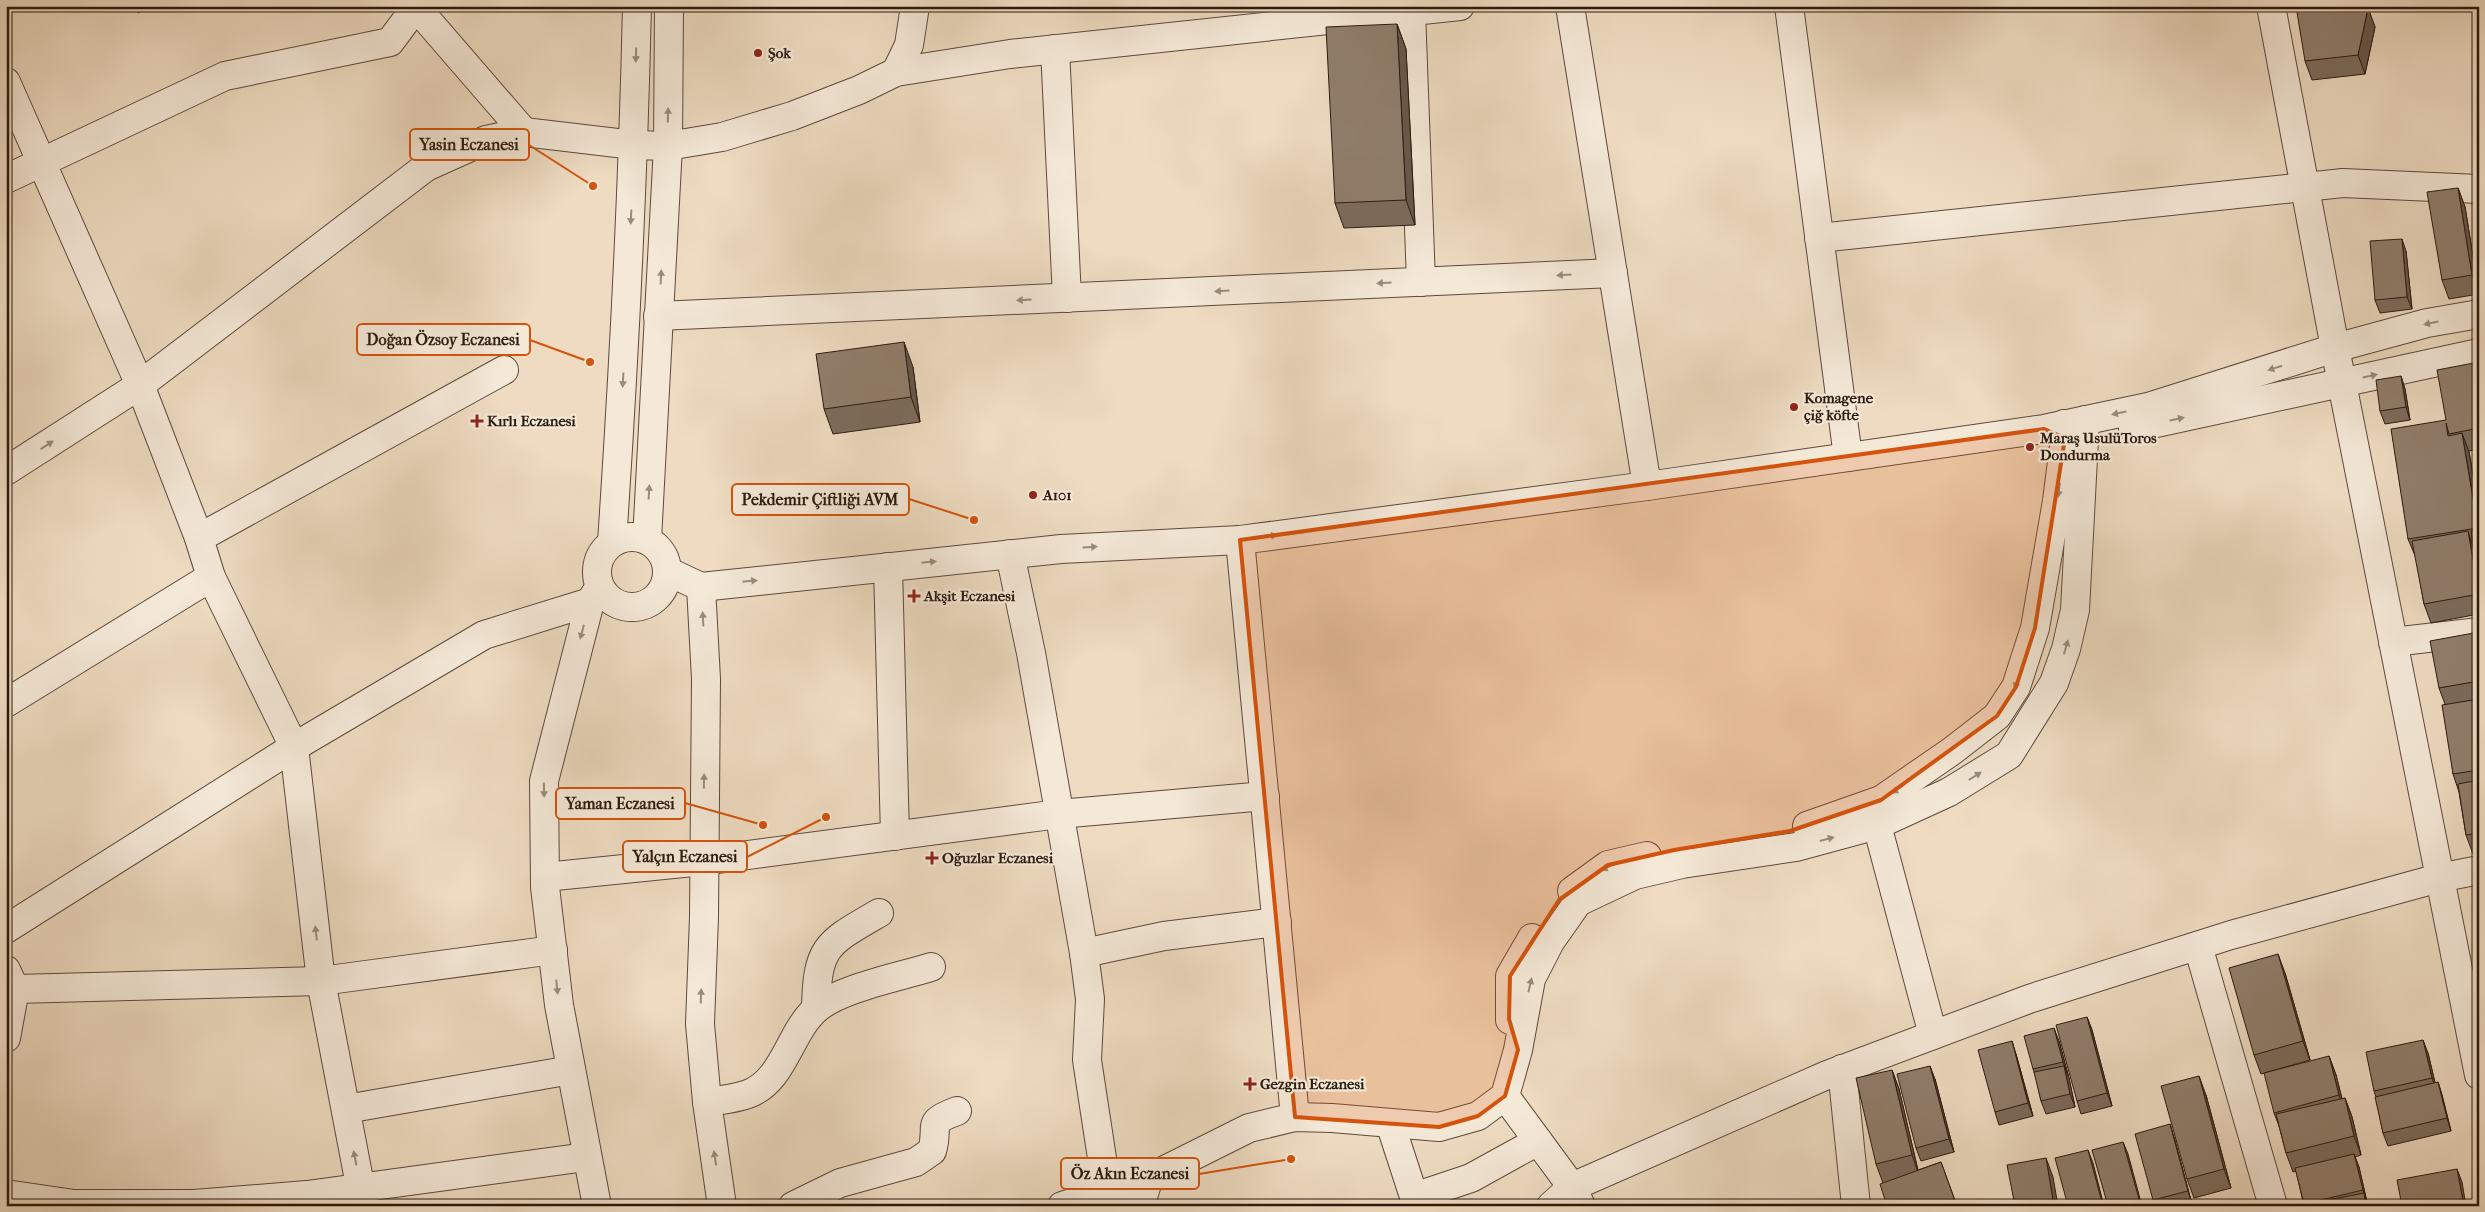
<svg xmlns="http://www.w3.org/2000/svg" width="2485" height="1212" font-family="'IM FELL French Canon',serif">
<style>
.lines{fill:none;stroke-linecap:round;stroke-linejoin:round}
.minor-casing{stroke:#5c4a3c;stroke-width:30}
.minor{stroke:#f4e8d7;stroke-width:28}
.wall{fill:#7c6c5d;stroke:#2b1a0f}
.shaded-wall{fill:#65584c;stroke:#2b1a0f}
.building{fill:#907e6c;stroke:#2b1a0f}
.oneway{fill:#9a8b7d}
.marked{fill:#d5530c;fill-opacity:0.2;stroke:#d5530c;stroke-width:4;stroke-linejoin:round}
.poi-dot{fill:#8f2418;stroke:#f4e8d7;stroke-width:2}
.labels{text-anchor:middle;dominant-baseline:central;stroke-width:4.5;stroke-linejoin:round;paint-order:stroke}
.poi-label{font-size:15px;font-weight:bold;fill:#2b1a0f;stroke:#f4e8d7;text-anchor:start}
.leader{fill:none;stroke:#d5530c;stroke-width:2}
.callout-dot{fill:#d5530c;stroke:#f4e8d7;stroke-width:2}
.callout{fill:#f4e8d7;stroke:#d5530c;stroke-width:2}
.callout-label{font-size:16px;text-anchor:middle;font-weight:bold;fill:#2b1a0f}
</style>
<rect width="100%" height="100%" fill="#eedbc1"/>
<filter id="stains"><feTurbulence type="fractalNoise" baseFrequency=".004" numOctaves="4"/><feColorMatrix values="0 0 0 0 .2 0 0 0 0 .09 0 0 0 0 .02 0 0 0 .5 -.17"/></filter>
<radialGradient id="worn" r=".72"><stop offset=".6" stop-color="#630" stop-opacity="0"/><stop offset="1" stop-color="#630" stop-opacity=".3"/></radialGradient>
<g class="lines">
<!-- minor casing -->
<g class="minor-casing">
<g id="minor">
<path d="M415 6 524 132"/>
<path d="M1570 6 1647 486"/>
<path d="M1789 6 1848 457"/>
<path d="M2271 6 2335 348 2479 1075"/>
<path d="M1411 11 1421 282"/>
<path d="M1055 49 1067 298"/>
<path d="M896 72 909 45 915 6"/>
<path d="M6 82 140 385 199 538 211 577 294 747 321 981 364 1206"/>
<path d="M6 179 225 76 390 42 416 7"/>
<path d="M1819 238 2343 183 2479 189"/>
<path d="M658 316 1613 273"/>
<path d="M2133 428 2479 353"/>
<path d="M6 471 140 385 426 167 486 140 524 132 634 145 668 146 722 137 792 116 859 90 896 72 1010 54 1460 6"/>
<circle cx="632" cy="572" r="35"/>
<path d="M199 538 504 370"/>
<path d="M647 540 668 146 669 6"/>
<path d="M1240 540 1295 1117"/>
<path d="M612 542C624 364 633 185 637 6"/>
<path d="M1010 554 1031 653 1084 953 1090 999 1087 1060 1107 1191"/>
<path d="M888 567 895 836"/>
<path d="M667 571 701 587 1061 549 1240 540 1647 486 2044 429 2148 407 2335 348 2427 323 2479 314"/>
<path d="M701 587 706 679 704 917 700 1024 707 1102 722 1206"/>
<path d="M2393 642 2479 632"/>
<path d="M6 703 211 577"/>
<path d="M1877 825 1933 1035"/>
<path d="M1807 826 1881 800 1952 751 1997 716 2016 687 2035 628 2057 501 2065 438 2064 424"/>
<path d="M545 877 703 861 1059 814 1265 796"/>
<path d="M1572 891 1608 865 1647 856"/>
<path d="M6 929 294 747 484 635 590 602"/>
<path d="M2198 946 2273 1206"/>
<path d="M1084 953 1164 936 1277 922"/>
<path d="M6 970 15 989 6 1038"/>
<path d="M15 989 321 981 553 950"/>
<path d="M816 1009C817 946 827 943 879 913"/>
<path d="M1510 1020V976L1532 938"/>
<path d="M1842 1069 1856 1206"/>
<path d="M1505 1096 1572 1187 1581 1206"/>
<path d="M707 1102C720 1100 735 1099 748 1094 784 1081 789 1033 816 1009 841 988 899 977 931 967"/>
<path d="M346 1109 571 1070"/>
<path d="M1390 1123 1417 1206"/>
<path d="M6 1194 74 1204H194L307 1195 586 1157"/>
<path d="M1414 1197 1471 1178 1538 1141"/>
<path d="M597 1206 559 1005 545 887 544 781 590 602 597 591"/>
<path d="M793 1206 840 1183 916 1162 932 1151C940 1125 924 1123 957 1111"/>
<path d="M1062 1206 1149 1178 1249 1128 1295 1117 1332 1118 1439 1127 1478 1116 1505 1096 1518 1050 1531 979 1550 942 1578 902 1635 875 1682 864 1796 847 1877 825 1949 792 2009 755 2054 683 2066 649 2075 610 2085 420"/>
<path d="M1140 1206 1149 1178"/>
<path d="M1551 1206 1572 1187 1827 1075 2029 999 2231 935 2439 878 2479 870"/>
</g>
</g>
<!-- minor -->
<use href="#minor" class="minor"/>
</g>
<!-- wall -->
<g class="wall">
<path d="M134 6H151L138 13Z"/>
<path d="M2368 8 2375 27 2365 74 2312 80 2305 61Z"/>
<path d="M1397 24 1406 49 1415 225 1344 228 1335 203Z"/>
<path d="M2458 188 2465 207 2479 294 2449 299 2442 280Z"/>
<path d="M2406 251 2412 309 2380 313 2375 300Z"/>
<path d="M2479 362V449L2469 451 2479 511V614L2431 623 2424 604 2416 558 2408 539 2446 420Z"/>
<path d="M913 367 920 422 833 434 824 409Z"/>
<path d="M2401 376 2405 389 2410 420 2385 424 2380 411Z"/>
<path d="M2479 632V853L2473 854 2466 835 2459 792 2453 774 2445 704 2439 688Z"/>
<path d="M2285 973 2310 1060 2261 1074 2254 1055Z"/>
<path d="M2087 1017 2092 1030 2112 1106 2081 1114 2077 1101Z"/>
<path d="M2059 1041 2069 1078 2075 1107 2046 1114 2041 1101 2036 1077 2033 1069Z"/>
<path d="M2428 1053 2435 1083 2438 1082 2442 1095 2451 1131 2388 1146 2383 1133 2376 1097 2374 1091Z"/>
<path d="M2016 1054 2033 1116 1999 1125 1995 1112Z"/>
<path d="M2329 1056 2336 1075 2342 1099 2345 1098 2352 1117 2361 1155 2355 1157 2359 1167 2368 1206H2304L2296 1171 2293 1172 2286 1153 2279 1126 2274 1113Z"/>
<path d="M1892 1070 1899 1089 1918 1170 1941 1162 1957 1206H1887L1883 1183 1876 1164Z"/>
<path d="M1935 1079 1954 1152 1921 1161 1916 1148Z"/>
<path d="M2206 1095 2231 1188 2194 1198 2187 1179Z"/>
<path d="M2174 1137 2192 1204 2186 1206H2155L2153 1200Z"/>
</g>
<!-- shaded-wall -->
<g class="shaded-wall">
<path d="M2368 8 2375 27 2365 74 2358 55Z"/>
<path d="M1397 24 1406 49 1415 225 1406 200Z"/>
<path d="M2458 188 2465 207 2479 294 2472 275Z"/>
<path d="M2402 239 2406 251 2412 309 2407 297Z"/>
<path d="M904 342 913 367 920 422 911 397Z"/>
<path d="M2401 376 2405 389 2410 420 2406 407Z"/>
<path d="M2462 433 2469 452 2479 511V531Z"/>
<path d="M2468 531 2474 550 2479 574V594Z"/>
<path d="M2278 954 2285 973 2310 1060 2303 1041Z"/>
<path d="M2087 1017 2092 1030 2112 1106 2107 1093Z"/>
<path d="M2054 1028 2059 1041 2068 1075 2063 1062Z"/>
<path d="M2423 1040 2428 1053 2437 1091 2432 1078Z"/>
<path d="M2012 1041 2016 1054 2033 1116 2028 1103Z"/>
<path d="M2329 1056 2336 1075 2346 1114 2339 1095Z"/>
<path d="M1930 1066 1935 1079 1954 1152 1949 1139Z"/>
<path d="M2064 1066 2069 1078 2075 1107 2070 1094Z"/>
<path d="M1892 1070 1899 1089 1919 1175 1912 1155Z"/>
<path d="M2199 1076 2206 1095 2231 1188 2224 1169Z"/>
<path d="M2438 1082 2442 1095 2451 1131 2447 1118Z"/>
<path d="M2345 1098 2352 1117 2361 1155 2354 1136Z"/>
<path d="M2170 1124 2174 1137 2192 1204 2188 1191Z"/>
<path d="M2123 1142 2128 1154 2142 1206H2141Z"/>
<path d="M2088 1150 2093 1163 2104 1206H2103Z"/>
<path d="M2354 1154 2359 1167 2367 1203 2363 1190Z"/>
<path d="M2046 1158 2053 1177 2058 1206H2054Z"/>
<path d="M2457 1169 2462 1182 2466 1206H2464Z"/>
<path d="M2364 1193 2368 1206H2366Z"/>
</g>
<!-- building -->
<g class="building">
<path d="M2296 6H2360L2368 8 2358 55 2305 61Z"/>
<path d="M1397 24 1406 200 1335 203 1326 27Z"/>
<path d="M2458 188 2472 275 2442 280 2427 192Z"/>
<path d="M2402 239 2407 297 2375 300 2370 241Z"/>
<path d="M904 342 911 397 824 409 816 354Z"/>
<path d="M2479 362V428L2449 434 2446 423 2448 436 2462 433 2478 528 2408 539 2391 429 2446 420 2437 370Z"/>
<path d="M2401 376 2406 407 2380 411 2376 380Z"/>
<path d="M2479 530V578L2471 531Z"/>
<path d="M2468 531 2479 594 2424 604 2412 541Z"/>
<path d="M2479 632V681L2439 688 2430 641Z"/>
<path d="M2479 699V770L2453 774 2442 705Z"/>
<path d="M2479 780V833L2466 835 2458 784Z"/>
<path d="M2278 954 2303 1041 2254 1055 2229 968Z"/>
<path d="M2087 1017 2107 1093 2077 1101 2056 1025Z"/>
<path d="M2054 1028 2063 1062 2033 1069 2024 1036Z"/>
<path d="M2423 1040 2432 1078 2374 1091 2366 1052Z"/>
<path d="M2012 1041 2028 1103 1995 1112 1978 1050Z"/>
<path d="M2329 1056 2339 1095 2274 1113 2264 1073Z"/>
<path d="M1930 1066 1949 1139 1916 1148 1897 1074Z"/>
<path d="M2064 1066 2070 1094 2041 1101 2034 1072Z"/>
<path d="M1892 1070 1912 1155 1876 1164 1856 1078Z"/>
<path d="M2199 1076 2224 1169 2187 1179 2161 1086Z"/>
<path d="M2438 1082 2447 1118 2383 1133 2375 1097Z"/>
<path d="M2345 1098 2354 1136 2286 1153 2276 1114Z"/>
<path d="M2170 1124 2188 1191 2153 1200 2135 1134Z"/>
<path d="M2123 1142 2141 1206H2108L2092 1150Z"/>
<path d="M2088 1150 2103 1206H2068L2055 1158Z"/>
<path d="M2354 1154 2363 1190 2304 1204 2295 1168Z"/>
<path d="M2046 1158 2054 1206H2015L2007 1165Z"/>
<path d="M1941 1162 1955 1201 1941 1206H1887L1880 1184Z"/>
<path d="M2457 1169 2464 1206H2402L2397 1180Z"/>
<path d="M2364 1193 2366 1206H2308V1204Z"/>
</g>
<!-- one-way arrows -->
<defs><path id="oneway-solid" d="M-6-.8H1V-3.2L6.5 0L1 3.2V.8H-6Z" transform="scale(1.25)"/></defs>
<g class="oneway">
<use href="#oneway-solid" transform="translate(636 55) rotate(91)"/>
<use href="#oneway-solid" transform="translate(668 115) rotate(-89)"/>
<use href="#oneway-solid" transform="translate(631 217) rotate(93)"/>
<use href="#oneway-solid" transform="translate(1564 275) rotate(177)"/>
<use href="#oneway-solid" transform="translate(661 277) rotate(-87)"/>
<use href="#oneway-solid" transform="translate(1384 283) rotate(177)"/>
<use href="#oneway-solid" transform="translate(1222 291) rotate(177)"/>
<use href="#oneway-solid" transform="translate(1024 300) rotate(177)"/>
<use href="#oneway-solid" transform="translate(2431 323) rotate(168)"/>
<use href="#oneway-solid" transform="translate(2275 368) rotate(162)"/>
<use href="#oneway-solid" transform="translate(2370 376) rotate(-12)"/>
<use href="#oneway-solid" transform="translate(623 380) rotate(93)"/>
<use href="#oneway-solid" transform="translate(2119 413) rotate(168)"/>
<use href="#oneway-solid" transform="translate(2177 419) rotate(-12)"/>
<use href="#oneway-solid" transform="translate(47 445) rotate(-33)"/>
<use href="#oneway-solid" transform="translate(2059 490) rotate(97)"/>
<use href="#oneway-solid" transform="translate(649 492) rotate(-87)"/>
<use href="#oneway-solid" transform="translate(1270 536) rotate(-8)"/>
<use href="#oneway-solid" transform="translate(1090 547) rotate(-3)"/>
<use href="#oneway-solid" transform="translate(929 562) rotate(-6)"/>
<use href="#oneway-solid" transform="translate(750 581) rotate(-6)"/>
<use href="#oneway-solid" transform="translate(703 619) rotate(-93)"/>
<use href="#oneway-solid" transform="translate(582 632) rotate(105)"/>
<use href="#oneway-solid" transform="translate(2066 647) rotate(-74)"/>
<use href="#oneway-solid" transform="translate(2017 682) rotate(111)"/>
<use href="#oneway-solid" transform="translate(1975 776) rotate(-32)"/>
<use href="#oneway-solid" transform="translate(704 781) rotate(-89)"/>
<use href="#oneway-solid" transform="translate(1898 789) rotate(145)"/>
<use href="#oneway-solid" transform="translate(544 790) rotate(89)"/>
<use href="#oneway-solid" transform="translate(1827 839) rotate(-15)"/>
<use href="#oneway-solid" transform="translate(1608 867) rotate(155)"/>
<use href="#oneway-solid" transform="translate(316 933) rotate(-97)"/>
<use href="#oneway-solid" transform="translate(1530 985) rotate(-77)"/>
<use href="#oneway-solid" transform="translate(557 987) rotate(84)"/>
<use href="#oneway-solid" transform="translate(701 996) rotate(-88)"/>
<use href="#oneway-solid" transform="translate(355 1158) rotate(-101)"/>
<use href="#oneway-solid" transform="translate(715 1158) rotate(-99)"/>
</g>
<!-- marked area -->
<path class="marked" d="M2044 429 2065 438 2035 628 2016 687 1997 716 1881 800 1790 831 1674 850 1608 865 1559 900 1510 976 1509 1019 1518 1050 1505 1096 1478 1116 1439 1127 1295 1117 1240 540Z"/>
<!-- markers -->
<g class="poi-dot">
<circle cx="758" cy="53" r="5"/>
<circle cx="1794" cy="407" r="5"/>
<path d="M474.5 413.5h5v5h5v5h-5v5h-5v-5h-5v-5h5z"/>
<circle cx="2030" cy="447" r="5"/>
<circle cx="1033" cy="495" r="5"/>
<path d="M911.5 588.5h5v5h5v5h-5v5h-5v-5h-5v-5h5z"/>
<path d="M929.5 850.5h5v5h5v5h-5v5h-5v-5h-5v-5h5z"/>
<path d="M1247.5 1076.5h5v5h5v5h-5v5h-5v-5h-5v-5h5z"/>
</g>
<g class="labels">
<!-- poi labels -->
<g class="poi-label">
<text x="768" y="53">Şok</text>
<text x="1804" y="398">Komagene<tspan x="1804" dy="17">çiğ köfte</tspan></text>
<text x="487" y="421">Kırlı Eczanesi</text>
<text x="2040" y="438">Maraş UsulüToros<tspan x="2040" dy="17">Dondurma</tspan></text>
<text x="1043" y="495">A101</text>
<text x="924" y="596">Akşit Eczanesi</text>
<text x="942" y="858">Oğuzlar Eczanesi</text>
<text x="1260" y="1084">Gezgin Eczanesi</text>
</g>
</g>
<!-- callouts -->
<path class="leader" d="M593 186L529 145M590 362L530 340M974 520L909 499M763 825L685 803M826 817L747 857M1291 1159L1199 1174"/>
<g class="callout-dot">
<circle cx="593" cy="186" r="5"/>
<circle cx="590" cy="362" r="5"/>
<circle cx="974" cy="520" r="5"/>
<circle cx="763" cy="825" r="5"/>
<circle cx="826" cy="817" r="5"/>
<circle cx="1291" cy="1159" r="5"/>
</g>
<g class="callout">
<rect x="410" y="129" width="119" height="31" rx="5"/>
<rect x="357" y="324" width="173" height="31" rx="5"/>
<rect x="732" y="484" width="177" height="31" rx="5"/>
<rect x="556" y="788" width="129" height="31" rx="5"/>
<rect x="623" y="841" width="124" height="31" rx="5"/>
<rect x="1061" y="1158" width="138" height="31" rx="5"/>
</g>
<g class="callout-label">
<text x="469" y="150">Yasin Eczanesi</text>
<text x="443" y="345">Doğan Özsoy Eczanesi</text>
<text x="820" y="505">Pekdemir Çiftliği AVM</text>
<text x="620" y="809">Yaman Eczanesi</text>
<text x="685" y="862">Yalçın Eczanesi</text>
<text x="1130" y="1179">Öz Akın Eczanesi</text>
</g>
<!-- margin -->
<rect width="2485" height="1212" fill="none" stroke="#eedbc1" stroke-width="25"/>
<rect x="8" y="8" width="2470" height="1197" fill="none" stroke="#2b1a0f" stroke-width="2.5"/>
<rect x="12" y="12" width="2460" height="1187" fill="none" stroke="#2b1a0f"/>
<rect width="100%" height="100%" filter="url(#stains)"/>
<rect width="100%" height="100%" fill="url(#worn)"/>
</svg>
